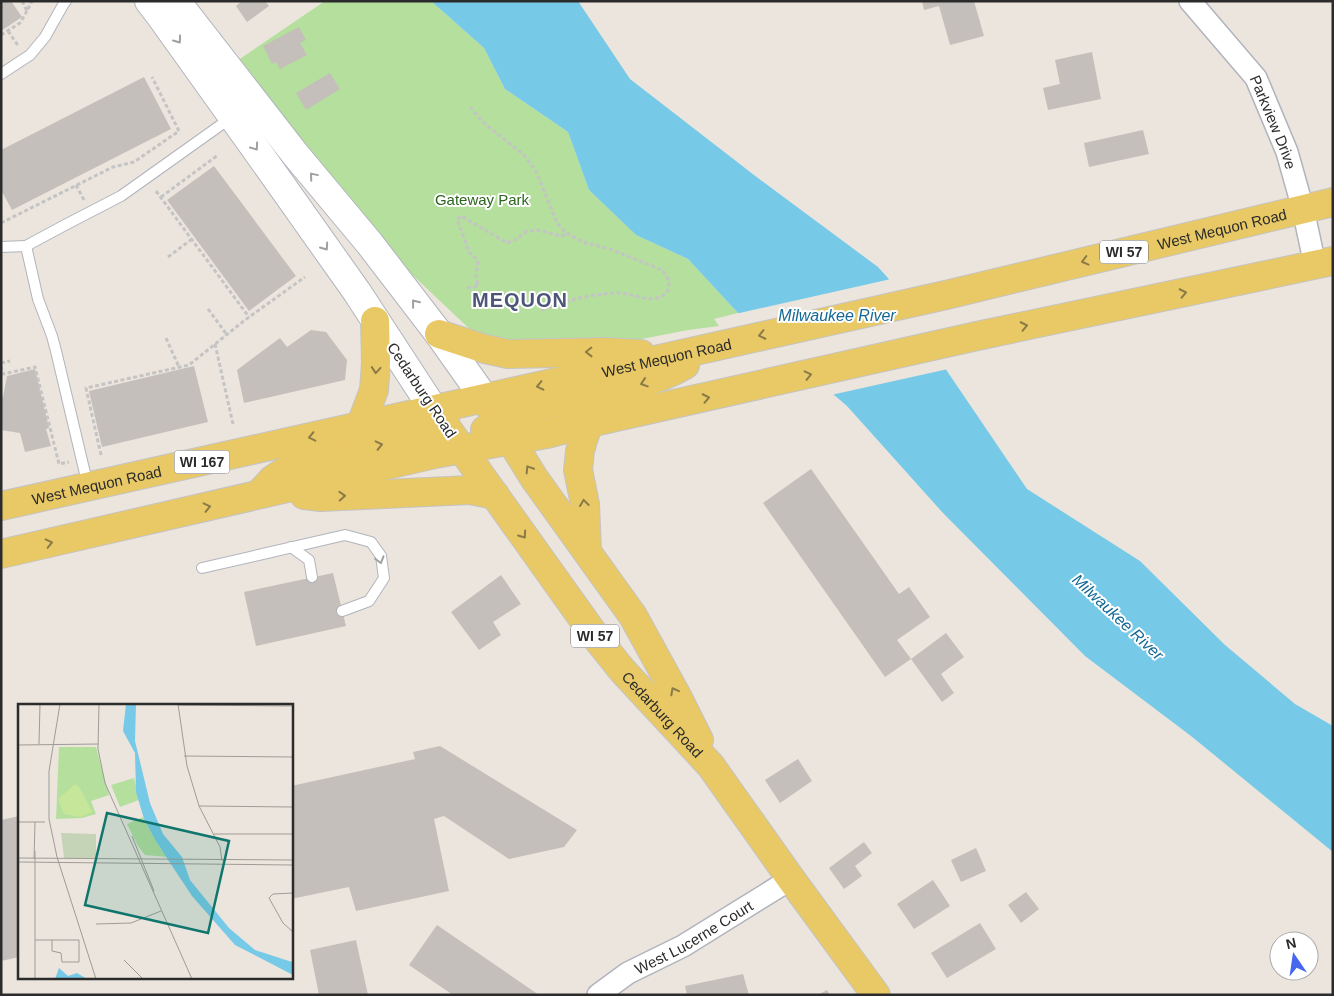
<svg xmlns="http://www.w3.org/2000/svg" width="1334" height="996" font-family="Arial,sans-serif">
<style>
.park{fill:#b4df9d}
.water{fill:#76cae8}
.pier{fill:#ece5dd}
.building{fill:#c4bfba}
.lines{fill:none;stroke-linecap:round;stroke-linejoin:round}
.service-casing{stroke:#b1b4bd;stroke-width:12}
.minor-casing{stroke:#b1b4bd;stroke-width:24}
.secondary-casing{stroke:#b1b4bd;stroke-width:30}
.primary-casing{stroke:#c4c4c4;stroke-width:30}
.path{stroke:#c4c4c4;stroke-width:3;stroke-dasharray:4 2.5;stroke-linecap:butt}
.service{stroke:#fff;stroke-width:10}
.minor{stroke:#fff;stroke-width:21}
.secondary{stroke:#fff;stroke-width:28}
.primary{stroke:#e9c965;stroke-width:28}
.oneway{stroke:#a0a0a0}
.oneway2{stroke:#8a7a48}
.labels{text-anchor:middle;dominant-baseline:central;stroke-width:4;stroke-linejoin:round;paint-order:stroke}
.shield{fill:#fff;stroke:#6b6b6b;stroke-width:1}
.shield-label{font-size:14px;font-weight:bold;fill:#2b2b2b}
.street-label{font-size:15px;fill:#2b2b2b;stroke:#fff}
.park-label{font-size:15px;fill:#2d641e;stroke:#fff}
.water-label{font-size:16px;font-style:italic;fill:#156994;stroke:#fff}
.district-label{font-size:20px;font-weight:bold;letter-spacing:1px;fill:#4d5579;stroke:#fff}
.inset-road{fill:none;stroke:#9f9b96;stroke-width:1}
.view{fill:#0f766e;fill-opacity:0.15;stroke:#0f766e;stroke-width:2.5}
.inset-edge{fill:none;stroke:#2b2b2b;stroke-width:2.5}
</style>
<rect width="100%" height="100%" fill="#ece5dd"/>
<!-- park -->
<path class="park" d="M325 1H431L484 48 505 89 568 132 589 190 636 235 688 259 738 313 714 319 719 326 688 330 621 343 503 346 477 336 403 266 234 63Z"/>
<!-- water -->
<path class="water" d="M431 1H578L630 79 754 175 878 267 888 278 947 371 1027 489 1140 561 1225 645 1295 704 1333 726V852L1191 736 1085 656 943 513 847 406 738 313 688 259 636 235 589 190 568 132 505 89 484 48Z"/>
<!-- pier -->
<path class="pier" d="M891 279 948 369 831 395 735 314Z"/>
<!-- building -->
<g class="building">
<path d="M1 1H11L22 17 1 31Z"/>
<path d="M242 1H265L269 6 247 22 236 6Z"/>
<path d="M922 1H974L984 36 950 45 939 6 924 10Z"/>
<path d="M299 27 306 40 300 43 307 55 280 69 276 62 272 64 263 46Z"/>
<path d="M1092 52 1101 99 1048 110 1043 88 1060 84 1055 60Z"/>
<path d="M330 73 340 89 306 110 296 93Z"/>
<path d="M144 77 171 129 12 210 1 190V150Z"/>
<path d="M1143 130 1149 154 1089 167 1084 143Z"/>
<path d="M214 166 296 276 249 311 167 200Z"/>
<path d="M311 330 326 332 347 360 345 380 244 403 237 370 280 338 287 347Z"/>
<path d="M194 366 208 422 102 447 89 391Z"/>
<path d="M35 369 49 428 46 429 51 446 25 452 20 433 1 430V397H3L7 376Z"/>
<path d="M811 469 899 594 909 587 930 617 897 640 911 659 885 677 763 503Z"/>
<path d="M333 573 346 626 256 646 244 592Z"/>
<path d="M501 575 521 604 493 622 501 635 479 650 451 612Z"/>
<path d="M946 633 964 657 941 674 954 693 942 702 911 659Z"/>
<path d="M440 746 577 830 564 847 509 859 444 816 434 819 449 891 356 911 349 887 291 899V786L415 759 413 752Z"/>
<path d="M798 759 812 781 780 803 765 780Z"/>
<path d="M19 816V957L1 961V820Z"/>
<path d="M864 842 872 853 855 866 862 876 844 889 829 868Z"/>
<path d="M976 848 986 871 961 882 951 860Z"/>
<path d="M933 880 950 906 914 929 897 904Z"/>
<path d="M1026 892 1039 909 1021 923 1008 905Z"/>
<path d="M980 923 996 949 947 978 931 953Z"/>
<path d="M437 925 539 995H453L409 965Z"/>
<path d="M356 940 368 995H319L310 950Z"/>
<path d="M743 974 749 995H687L685 986Z"/>
<path d="M827 990 830 995H818Z"/>
</g>
<g class="lines">
<!-- service casing -->
<g class="service-casing">
<g id="service">
<path d="M1 74 30 55 45 37 63 5 66 1"/>
<path d="M26 246 65 225 121 196 232 117"/>
<path d="M1 247 26 246 38 299 52 336 56 351 88 486"/>
<path d="M291 547 309 560 312 577"/>
<path d="M202 568 345 535 371 542 381 556 384 578 369 601 342 611"/>
</g>
</g>
<!-- minor casing -->
<g class="minor-casing">
<g id="minor">
<path id="s1" d="M1190 1 1256 78 1287 152 1303 209 1315 265"/>
<path id="s2" d="M598 995 628 973 683 946 791 879"/>
</g>
</g>
<!-- secondary casing -->
<g class="secondary-casing">
<g id="secondary">
<path d="M149 1 162 18 255 148 357 292 434 410"/>
<path d="M176 1 295 154 370 244 439 334 485 399"/>
</g>
</g>
<!-- primary casing -->
<g class="primary-casing">
<g id="primary">
<path d="M439 334 485 349 508 354 606 352 641 354"/>
<path d="M485 399 534 478 633 616 678 698 699 740"/>
<path id="s3" d="M434 410 598 640 622 670 711 766 791 879 876 995"/>
<path d="M360 427 374 390 376 363 375 321"/>
<path d="M485 430C546 392 623 401 685 365"/>
<path d="M261 492 273 479 296 464 388 443 445 422"/>
<path d="M304 495 321 497 470 490 495 495"/>
<path id="s4" d="M1 506 946 295 1333 202"/>
<path d="M587 551 585 504 578 470 580 451 583 440 589 423"/>
<path d="M1 554 435 454 547 434 589 423 977 336 1333 261"/>
</g>
</g>
<!-- path -->
<g class="path">
<path d="M22 1 27 11 32 1"/>
<path d="M8 31 19 47"/>
<path d="M1 35 20 23 27 11"/>
<path d="M470 107 485 124 524 155 536 171 557 223 565 232 583 242 610 249 662 270C669 277 673 290 662 296 649 304 631 292 617 293 589 294 564 301 539 311"/>
<path d="M76 185 84 200"/>
<path d="M156 191 249 317"/>
<path d="M161 197 218 155"/>
<path d="M1 223 113 167 134 162 179 131 152 77"/>
<path d="M168 257 192 239"/>
<path d="M467 288 478 286 476 275 478 261 469 252 457 219 461 216 507 243 515 240 527 231 538 230 560 236 568 235"/>
<path d="M208 309 227 335"/>
<path d="M166 338 179 367"/>
<path d="M215 344 233 424"/>
<path d="M1 363 10 361"/>
<path d="M1 366 3 374 35 367 59 464 69 462"/>
<path d="M101 455 86 388 189 365 245 320 305 277"/>
</g>
<!-- service -->
<use href="#service" class="service"/>
<!-- minor -->
<use href="#minor" class="minor"/>
<!-- secondary -->
<use href="#secondary" class="secondary"/>
<!-- primary -->
<use href="#primary" class="primary"/>
</g>
<!-- one-way arrows -->
<defs><path id="oneway-chevron" d="M-2-3.5L2.5 0L-2 3.5" fill="none" stroke-width="1.6" stroke-linecap="round" stroke-linejoin="round" transform="scale(1.25)"/></defs>
<g class="oneway">
<use href="#oneway-chevron" transform="translate(178 40) rotate(54)"/>
<use href="#oneway-chevron" transform="translate(255 147) rotate(54)"/>
<use href="#oneway-chevron" transform="translate(313 176) rotate(-130)"/>
<use href="#oneway-chevron" transform="translate(325 247) rotate(55)"/>
<use href="#oneway-chevron" transform="translate(415 303) rotate(-128)"/>
<use href="#oneway-chevron" transform="translate(380 560) rotate(74)"/>
</g>
<g class="oneway2">
<use href="#oneway-chevron" transform="translate(1085 261) rotate(166)"/>
<use href="#oneway-chevron" transform="translate(1183 293) rotate(-12)"/>
<use href="#oneway-chevron" transform="translate(1024 326) rotate(-12)"/>
<use href="#oneway-chevron" transform="translate(762 335) rotate(168)"/>
<use href="#oneway-chevron" transform="translate(589 352) rotate(179)"/>
<use href="#oneway-chevron" transform="translate(376 370) rotate(95)"/>
<use href="#oneway-chevron" transform="translate(808 375) rotate(-13)"/>
<use href="#oneway-chevron" transform="translate(644 383) rotate(162)"/>
<use href="#oneway-chevron" transform="translate(540 386) rotate(167)"/>
<use href="#oneway-chevron" transform="translate(706 398) rotate(-12)"/>
<use href="#oneway-chevron" transform="translate(312 437) rotate(167)"/>
<use href="#oneway-chevron" transform="translate(379 445) rotate(-13)"/>
<use href="#oneway-chevron" transform="translate(529 469) rotate(-122)"/>
<use href="#oneway-chevron" transform="translate(342 496) rotate(-3)"/>
<use href="#oneway-chevron" transform="translate(584 503) rotate(-97)"/>
<use href="#oneway-chevron" transform="translate(207 507) rotate(-13)"/>
<use href="#oneway-chevron" transform="translate(523 535) rotate(55)"/>
<use href="#oneway-chevron" transform="translate(49 543) rotate(-13)"/>
<use href="#oneway-chevron" transform="translate(674 691) rotate(-118)"/>
</g>
<g class="labels">
<!-- shield labels -->
<g class="shield">
<rect x="1100" y="240.5" width="48" height="23" rx="4"/>
<rect x="174.5" y="450.5" width="55" height="23" rx="4"/>
<rect x="571" y="624.5" width="48" height="23" rx="4"/>
</g>
<g class="shield-label">
<text x="1124" y="252">WI 57</text>
<text x="202" y="462">WI 167</text>
<text x="595" y="636">WI 57</text>
</g>
<!-- street labels -->
<g class="street-label">
<text stroke="none"><textPath href="#s1" startOffset="149">Parkview Drive</textPath></text>
<text stroke="none"><textPath href="#s4" startOffset="1252">West Mequon Road</textPath></text>
<text stroke="none"><textPath href="#s4" startOffset="682">West Mequon Road</textPath></text>
<text transform="translate(422 390) rotate(56)">Cedarburg Road</text>
<text stroke="none"><textPath href="#s4" startOffset="98">West Mequon Road</textPath></text>
<text stroke="none"><textPath href="#s3" startOffset="381">Cedarburg Road</textPath></text>
<text stroke="none"><textPath href="#s2" startOffset="112">West Lucerne Court</textPath></text>
</g>
<!-- park labels -->
<g class="park-label">
<text x="482" y="199">Gateway Park</text>
</g>
<!-- water labels -->
<g class="water-label">
<text x="837" y="315">Milwaukee River</text>
<text transform="translate(1118 617) rotate(43)">Milwaukee River</text>
</g>
<!-- district labels -->
<g class="district-label">
<text x="520" y="300">MEQUON</text>
</g>
</g>
<!-- overview -->
<g transform="translate(18 704)">
<rect width="275" height="275" fill="#ece5dd"/>
<path d="M43 129 78 130V154H46Z" fill="#c5d4b6"/>
<path d="M41 43H78L91 91 73 97 78 110 64 114 38 115ZM116 74 121 96 102 103 93 81ZM125 113 142 144 150 153 127 151 120 142 109 120Z" fill="#b4df9d"/>
<path d="M57 80 62 84 74 108 62 113 46 110 40 95Z" fill="#c6e699"/>
<path d="M108 0H118L117 37 132 99 145 130 164 153 172 176 211 224 237 246 274 258 275 271 217 241 174 192 139 139 126 115 118 88 117 49 105 27ZM41 264 50 272 59 269 69 275H37Z" fill="#76cae8"/>
<path class="inset-road" d="M42 0 31 67V115L39 153 78 275M81 0 80 45 87 79 174 275M160 0 169 62 181 102 202 143 204 157M160 1 275 2M21 40 22 0M0 41 80 40M166 52 275 53M181 102 275 103M0 118H27M196 130H275M114 132 136 187M0 154 275 156M16 155 17 118M0 158 275 161M275 189 255 190 251 194 265 219 275 228M78 220 113 219 143 207M17 236H61V258H44L43 249 34 247V236M106 256 125 275M17 275V147"/>
<path class="view" d="M89 109 211 137 190 229 67 201Z"/>
<rect width="275" height="275" class="inset-edge"/>
</g>
<!-- border -->
<rect width="1334" height="996" fill="none" stroke="#2b2b2b" stroke-width="5"/>
<!-- north arrow -->
<g transform="translate(1294 956) rotate(347)"><circle r="24" fill="#ffffff" stroke="#aaaaaa"/>
<path d="M0-4L9 19L0 12L-9 19Z" fill="#4767ef"/>
<text y="-8" font-size="14" font-weight="bold" text-anchor="middle" fill="#2b2b2b">N</text>
</g>
</svg>
